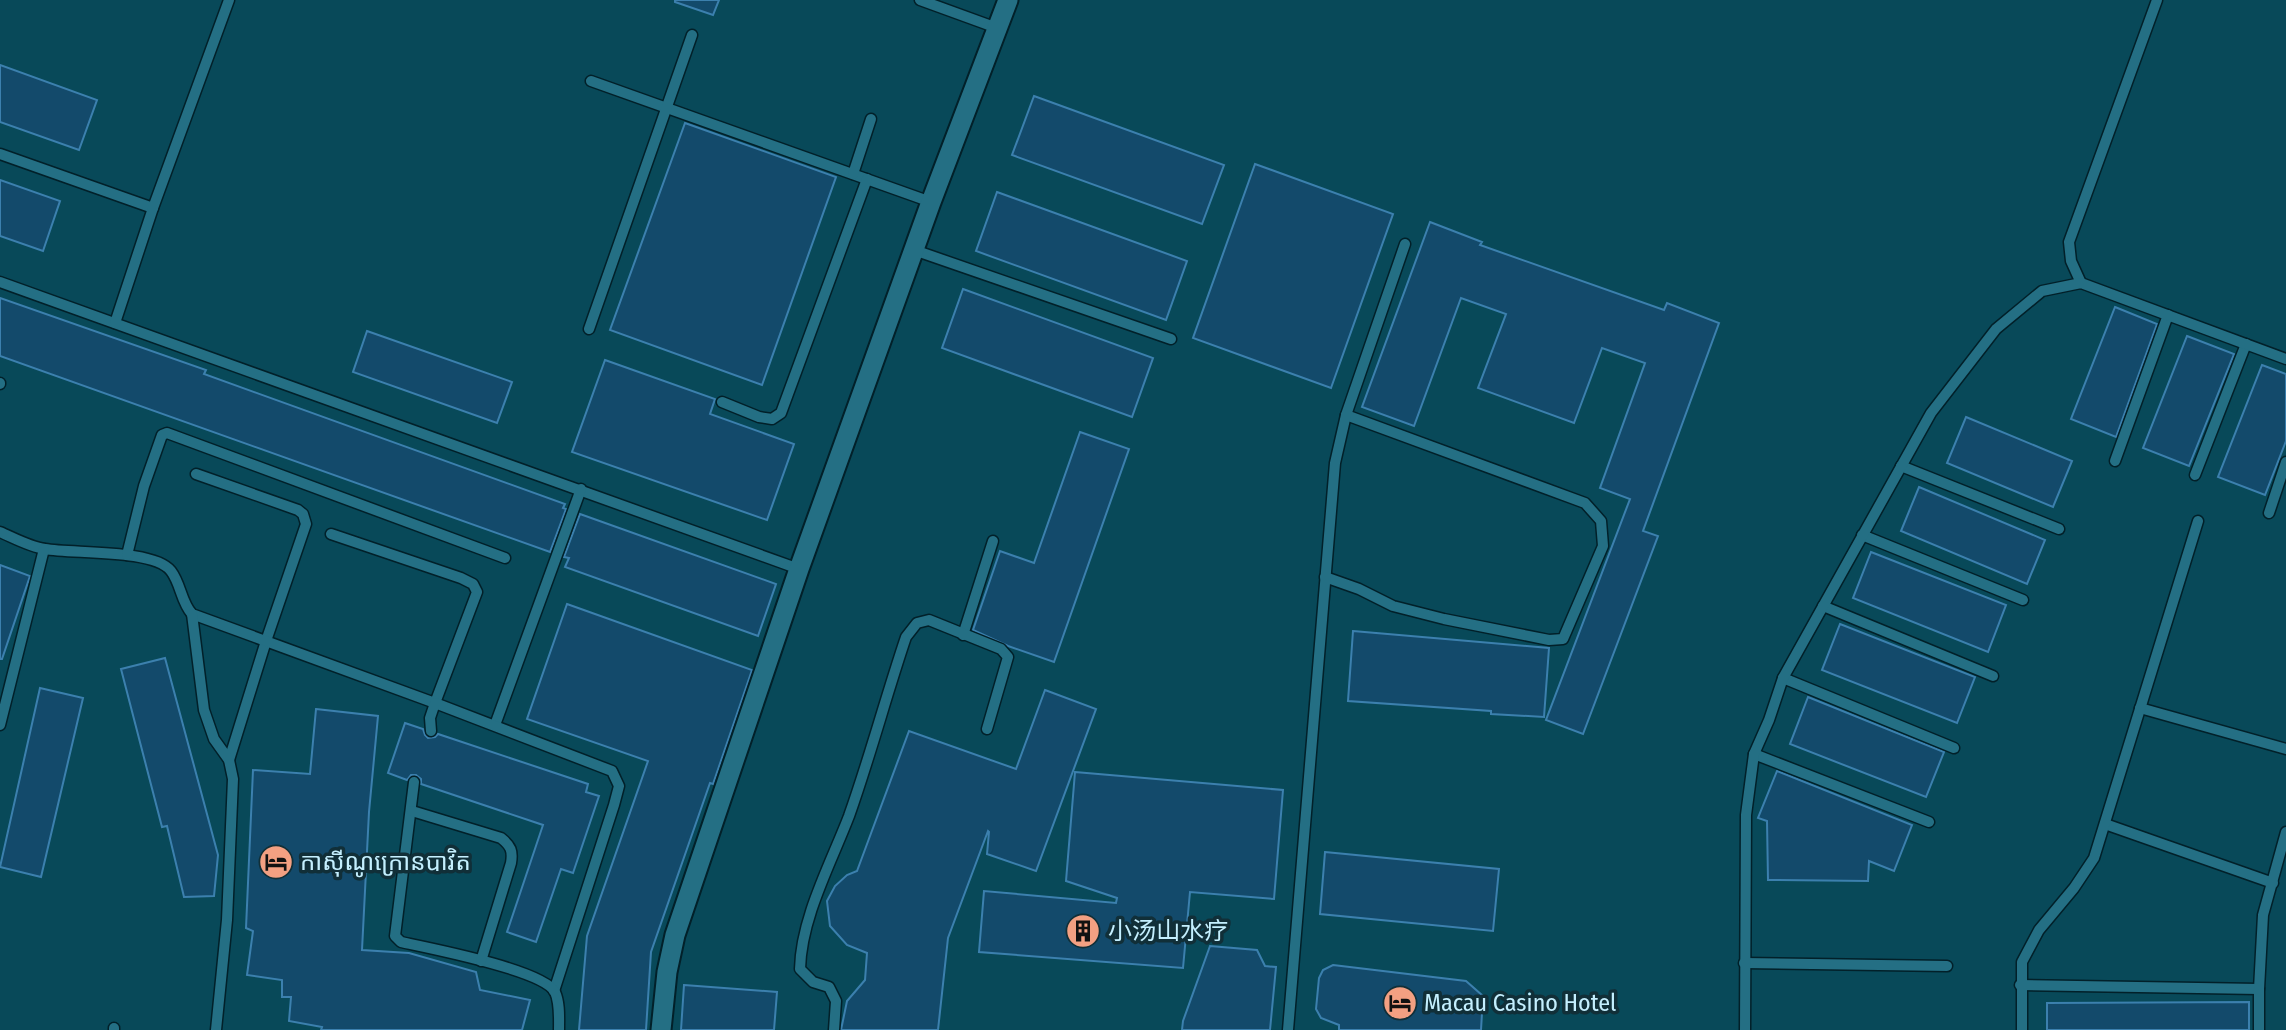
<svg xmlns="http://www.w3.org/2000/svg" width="2286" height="1030" font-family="'Fira Sans Condensed','Noto Sans SC','Noto Sans Khmer',sans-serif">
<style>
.built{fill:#084959}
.building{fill:#134a6b;stroke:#3c80ae;stroke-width:2}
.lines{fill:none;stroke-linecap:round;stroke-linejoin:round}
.service-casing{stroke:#022029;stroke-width:13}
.minor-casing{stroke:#022029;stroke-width:23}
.service{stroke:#246f84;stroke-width:10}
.minor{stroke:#246f84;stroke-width:19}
.labels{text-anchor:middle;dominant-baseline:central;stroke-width:7;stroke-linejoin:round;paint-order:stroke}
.poi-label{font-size:24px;fill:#c4effe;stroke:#112f38;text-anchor:start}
</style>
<rect width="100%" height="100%" fill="#013b4a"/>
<!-- built -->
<rect class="built" x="0" y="0" width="2286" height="1030"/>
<!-- building -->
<g class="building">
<path d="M675 0H719L713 15 675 2Z"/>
<path d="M0 65 97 100 79 150 0 122Z"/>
<path d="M1034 96 1224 165 1202 224 1012 155Z"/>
<path d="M685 123 836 177 762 385 610 330Z"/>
<path d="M1255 164 1393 214 1331 388 1193 338Z"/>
<path d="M0 180 60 201 43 251 0 236Z"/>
<path d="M997 192 1187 261 1166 320 976 251Z"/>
<path d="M1430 222 1482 242 1480 245 1664 310 1667 303 1719 323 1643 531 1658 536 1583 734 1546 720 1630 499 1600 488 1645 363 1602 348 1574 423 1478 388 1506 314 1461 298 1414 426 1362 407Z"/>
<path d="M963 289 1153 358 1132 417 942 348Z"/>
<path d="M0 298 206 370 204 374 565 504 563 508 566 509 550 552 0 356Z"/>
<path d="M2115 307 2157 324 2116 437 2071 419Z"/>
<path d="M367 331 512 382 497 423 353 372Z"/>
<path d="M2187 336 2234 354 2189 466 2143 448Z"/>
<path d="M605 360 715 399 710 414 794 444 767 520 572 452Z"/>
<path d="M2262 365 2286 374V441L2265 495 2218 477Z"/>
<path d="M1966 417 2072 461 2053 507 1947 463Z"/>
<path d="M1080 432 1129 449 1054 662 1008 646 973 630 1000 551 1034 563Z"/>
<path d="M1919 487 2045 540 2027 584 1901 531Z"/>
<path d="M580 514 776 584 758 636 565 567 569 558 564 557Z"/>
<path d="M1871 552 2006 605 1988 652 1853 598Z"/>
<path d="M0 565 30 576 2 659H0Z"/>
<path d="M567 604 752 670 713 784 710 783 651 952 646 1030H579L587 936 648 761 527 719Z"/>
<path d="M1840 624 1975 677 1957 723 1822 670Z"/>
<path d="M1353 631 1549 648 1544 717 1491 714V711L1348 701Z"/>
<path d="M165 658 218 855 214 896 184 897 167 826 162 827 121 669Z"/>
<path d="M40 688 83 698 41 877 0 867Z"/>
<path d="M1045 690 1096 709 1036 871 987 854 989 832 988 831 948 938 938 1030H841L847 1001 865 980 867 953 847 945 830 926 827 901 835 886 847 875 857 871 909 731 1016 769Z"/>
<path d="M1808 697 1944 752 1926 797 1790 744Z"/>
<path d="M316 709 378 716 369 812 362 950 409 953 476 972 480 990 530 1000 522 1030H321L322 1027 289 1021 291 997H282V980L247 975 253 931 246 928 253 770 310 774Z"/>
<path d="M405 723 423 729 425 735 428 738 435 737 438 734 588 784 586 792 599 796 573 873 561 869 536 942 507 932 543 825 421 784V779L416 775H411L407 780 388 773Z"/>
<path d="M1777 771 1912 825 1894 871 1869 861 1868 881 1768 880 1767 821 1758 818Z"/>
<path d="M1075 772 1283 790 1274 899 1190 892 1183 968 979 952 984 891 1116 903 1117 898 1066 881Z"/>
<path d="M1325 852 1499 869 1493 931 1320 914Z"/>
<path d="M1210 946 1257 950 1265 966 1276 967 1270 1030H1182L1183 1021Z"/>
<path d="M1333 965 1466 981 1483 996 1481 1030H1339V1025L1321 1018 1316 1009 1319 978 1323 970Z"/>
<path d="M684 985 777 992 774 1030H681Z"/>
<path d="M2249 1002V1030H2047V1003Z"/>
</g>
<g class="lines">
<!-- service casing -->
<g class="service-casing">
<g id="service">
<path d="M920 0 997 28"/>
<path d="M591 81 931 202"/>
<path d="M0 154 153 208"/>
<path d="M853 174 871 119"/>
<path d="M914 250 1171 339"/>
<path d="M0 282 799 569"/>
<path d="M2081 283 2071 261 2069 242 2157 0"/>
<path d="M115 323 153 208 229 0"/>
<path d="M589 329 692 35"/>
<path d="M0 384V383"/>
<path d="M722 402 759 417 772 419 781 413 867 179"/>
<path d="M2115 461 2168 315"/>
<path d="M1901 466 2059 529"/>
<path d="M196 474 298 510 303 514 306 524 266 641 229 760"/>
<path d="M2195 475 2246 344"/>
<path d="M2269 513 2286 462"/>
<path d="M0 532C14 538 30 547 45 549 73 554 154 549 171 571 181 584 181 602 192 614L435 703 477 592 473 584 461 578 331 534"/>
<path d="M1862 535 2023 600"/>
<path d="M127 555 144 486 162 435 167 433 505 558"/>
<path d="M1325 577 1359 589 1393 606 1444 619 1549 640 1563 639 1603 546 1601 521 1585 503 1346 415"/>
<path d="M1823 606 1993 676"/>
<path d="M192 614 204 710 214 739 229 760 233 779 227 920 216 1030"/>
<path d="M963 635 993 541"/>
<path d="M1783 678 1954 748"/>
<path d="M2140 708 2286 749"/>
<path d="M0 725 44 549"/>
<path d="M495 725 581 489"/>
<path d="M431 731 430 718 435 703 612 771 619 786 614 805 554 991"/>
<path d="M1754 754 1929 822"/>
<path d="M414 782 395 936 401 942C429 948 543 970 555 992 560 1003 559 1018 559 1030"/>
<path d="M412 811 501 838C511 846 513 851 511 863L481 961"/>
<path d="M2105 824 2273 883"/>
<path d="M1744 963 1947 966"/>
<path d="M2020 985 2259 989"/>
<path d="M114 1030V1028"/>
<path d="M834 1030 836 1001 829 987 813 982 800 969C801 918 831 863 849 816 870 757 886 696 906 637L917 623 929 620 1001 649 1008 657 987 729"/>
<path d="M1288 1030 1335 463 1346 415 1405 244"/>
<path d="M1745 1030 1746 815 1754 754 1769 720 1783 678 1931 413 1996 329 2042 291 2081 283 2286 359"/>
<path d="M2022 1030V962L2039 930 2074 888 2094 858 2198 521"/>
<path d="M2259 1030V989L2263 915 2286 832"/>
</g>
</g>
<!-- minor casing -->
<g class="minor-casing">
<path id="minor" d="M661 1030 667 972 675 935 799 569 931 202 1008 0"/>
</g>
<!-- service -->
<use href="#service" class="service"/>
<!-- minor -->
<use href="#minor" class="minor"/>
</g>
<!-- icons -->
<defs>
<g id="hotel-disc" transform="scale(1.75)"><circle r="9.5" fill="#f3a082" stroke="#112f38"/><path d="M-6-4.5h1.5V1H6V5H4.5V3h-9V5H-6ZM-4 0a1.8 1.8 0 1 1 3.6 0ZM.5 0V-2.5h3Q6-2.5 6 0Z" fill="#111"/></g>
<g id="building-disc" transform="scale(1.75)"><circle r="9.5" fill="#f3a082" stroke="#112f38"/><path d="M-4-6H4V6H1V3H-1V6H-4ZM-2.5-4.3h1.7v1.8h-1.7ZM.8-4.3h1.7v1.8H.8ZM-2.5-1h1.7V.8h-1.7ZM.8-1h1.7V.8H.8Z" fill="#111"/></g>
</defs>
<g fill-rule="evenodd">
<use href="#hotel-disc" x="276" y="862"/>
<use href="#building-disc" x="1083" y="931"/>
<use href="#hotel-disc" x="1400" y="1003"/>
</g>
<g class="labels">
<!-- poi labels -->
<g class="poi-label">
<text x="300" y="862">កាស៊ីណូក្រោនបាវិត</text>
<text x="1108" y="931">小汤山水疗</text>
<text x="1424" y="1003">Macau Casino Hotel</text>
</g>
</g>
</svg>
